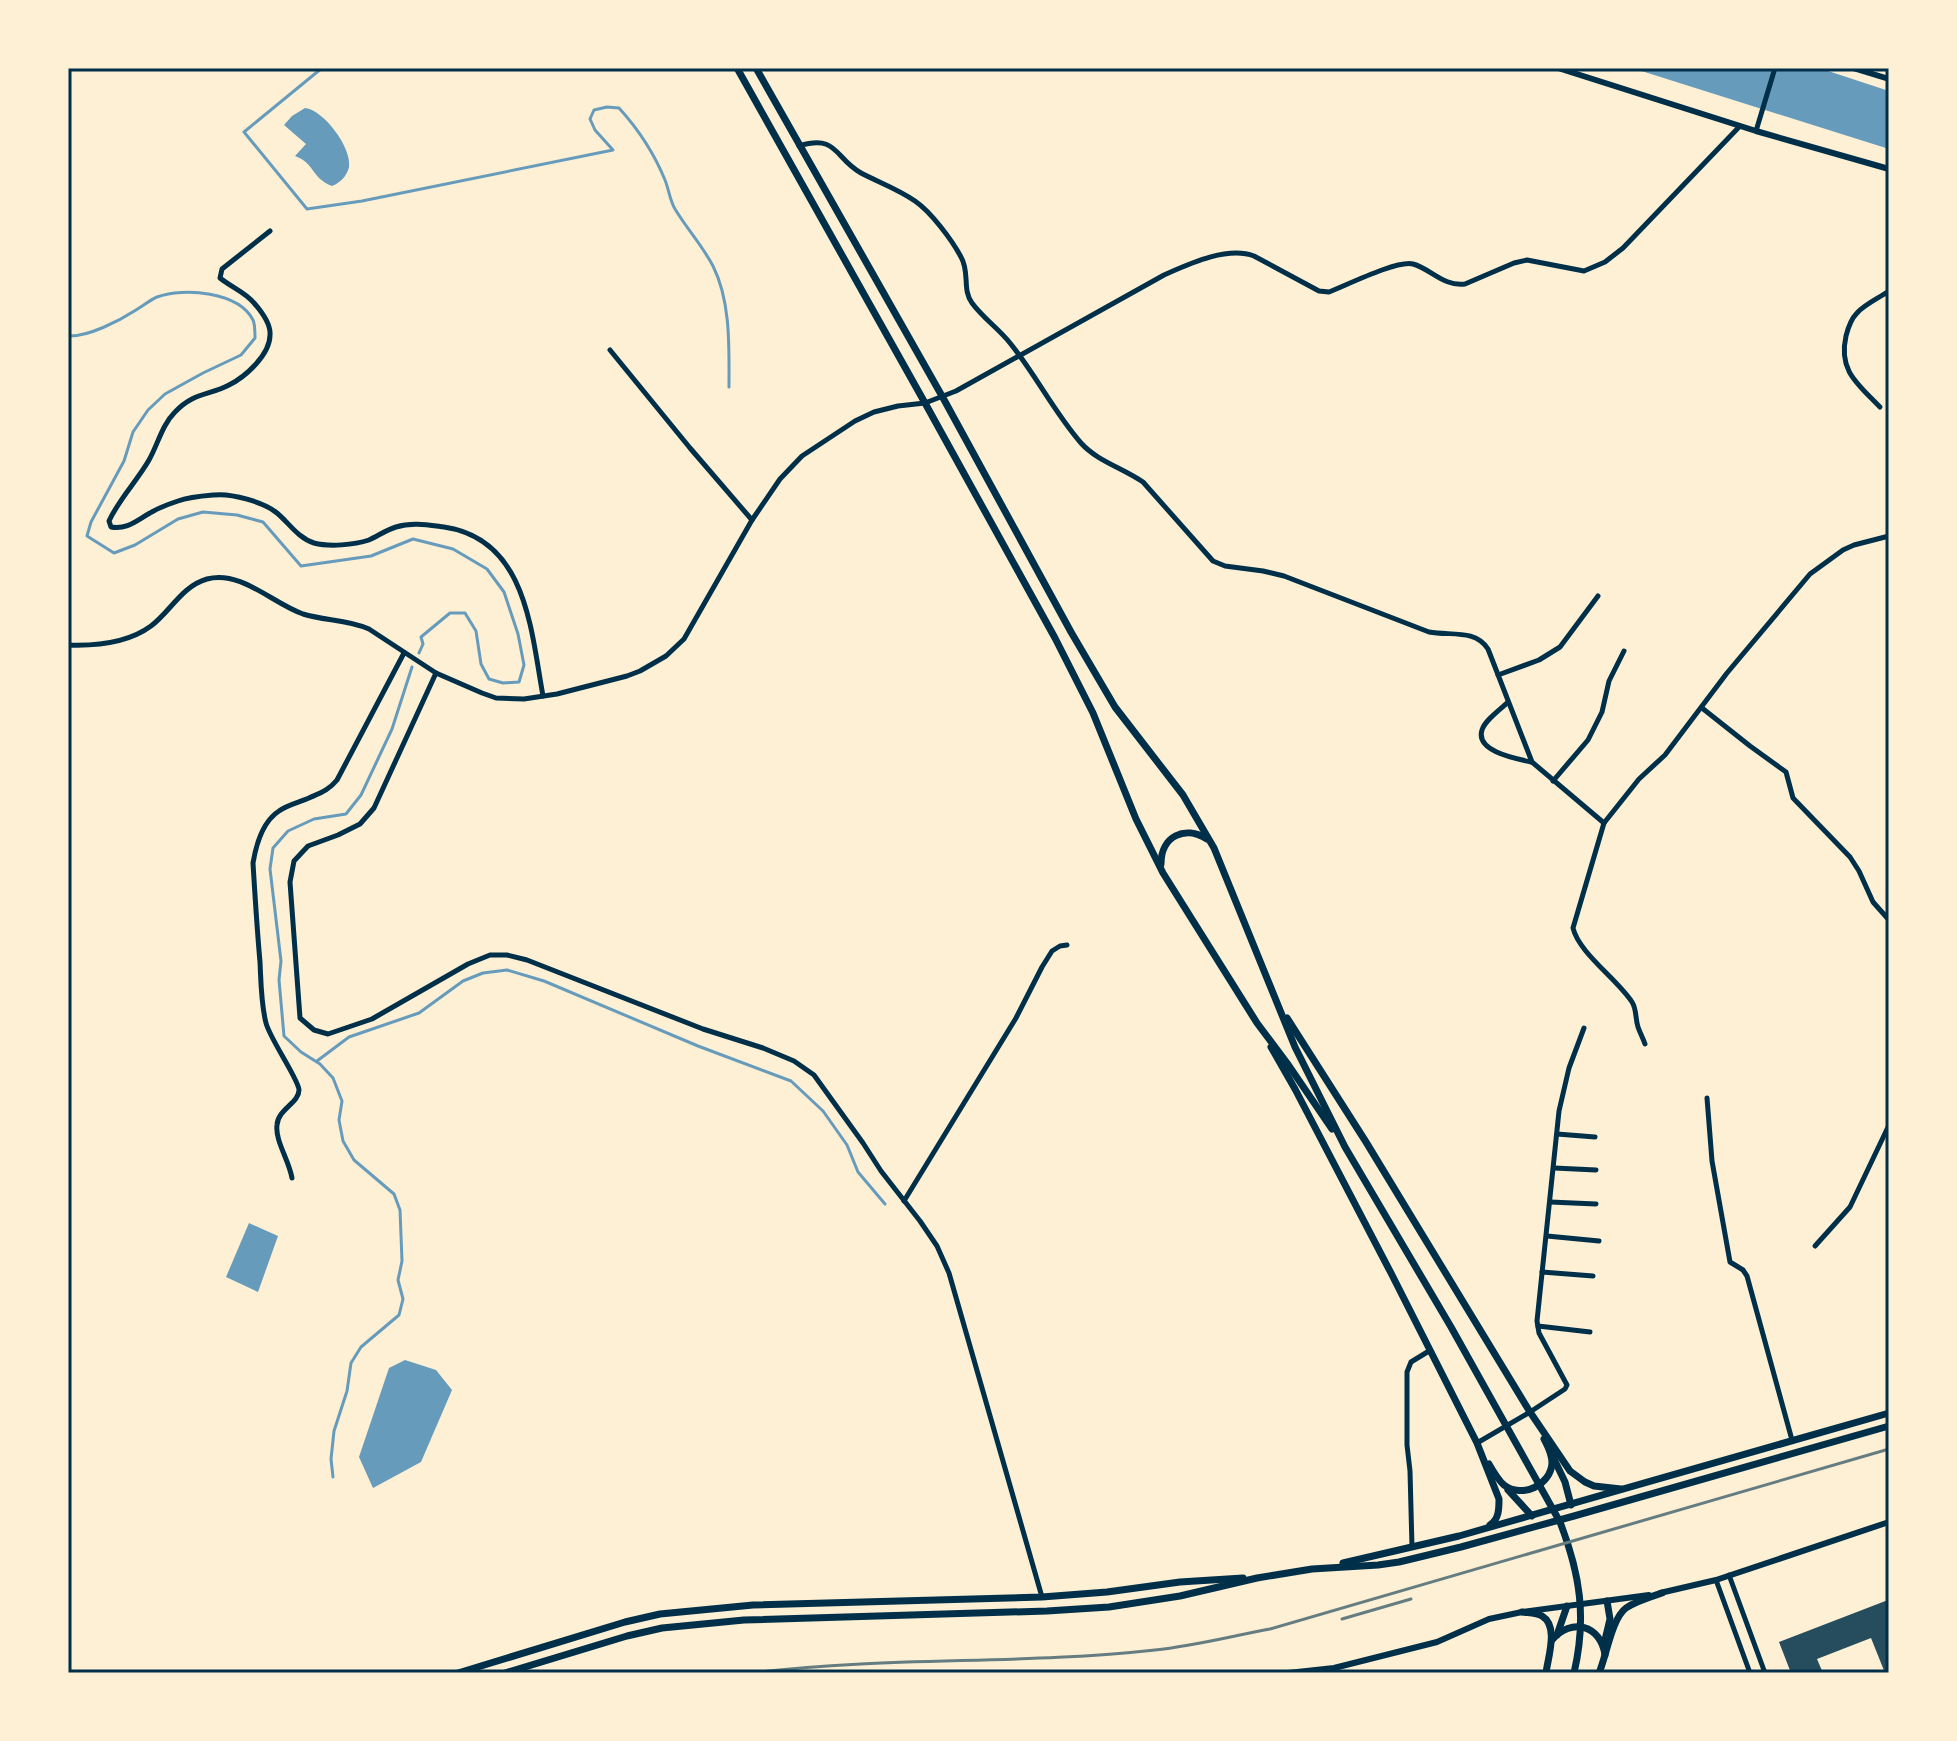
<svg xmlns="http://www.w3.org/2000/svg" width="1957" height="1741" font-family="'Open Sans',sans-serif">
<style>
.water{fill:#669bbc}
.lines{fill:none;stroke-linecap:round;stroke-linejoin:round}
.stream{stroke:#669bbc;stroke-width:3}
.building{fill:#264d5e}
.minor{stroke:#003049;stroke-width:5}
.tertiary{stroke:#003049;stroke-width:6}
.secondary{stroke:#003049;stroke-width:7}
.rail{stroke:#657d81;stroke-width:3}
.neatline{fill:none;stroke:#003049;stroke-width:3}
</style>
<rect width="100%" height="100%" fill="#fdf0d5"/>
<!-- water -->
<g class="water">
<path d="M1632 68H1819L1889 91V149Z"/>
<path d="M305 108C324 110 352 148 349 167 347 176 340 183 332 186 311 178 315 163 295 156L306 144 284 125 292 116Z"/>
<path d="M249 1223 278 1236 258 1292 226 1277Z"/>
<path d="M405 1360 436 1370 452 1390 421 1462 373 1488 359 1457 389 1368Z"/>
</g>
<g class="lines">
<!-- stream -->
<g class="stream">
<path d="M322 68 244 132 307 209 362 201 613 150 595 130 590 119 594 110 607 107 619 108C639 130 654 153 665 180 669 190 670 201 675 209 687 229 702 245 713 266 731 302 729 348 729 387"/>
<path d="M68 336C88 337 119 321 136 310 143 306 150 300 157 297 184 287 239 292 253 320 255 324 255 333 255 338L241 355 203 373 165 394 148 410 133 432 124 461 91 522 87 536 114 553 135 545 178 519 203 512 237 515 263 522 301 566 371 556 413 539 453 549 487 569 504 592 518 634 524 665 519 682 503 683 489 679 481 664 476 631 465 613H450L421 637 423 644 419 653"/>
<path d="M317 1061 349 1037 419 1013 463 981 483 973 507 970 544 981 698 1046 791 1081 823 1111 847 1145 858 1172 885 1204"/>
<path d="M333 1477 331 1459 334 1431 347 1391 351 1363 361 1347 399 1315 403 1299 398 1280 402 1261 400 1210 394 1194 354 1160 343 1141 339 1120 342 1101 333 1078 320 1064 301 1052 284 1036 279 980 281 961 270 869 273 848 288 831 314 819 346 814 361 795 392 729 412 667"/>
</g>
</g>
<!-- building -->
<path class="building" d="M1888 1600 1889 1673H1885L1871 1638 1817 1659 1823 1673H1791L1779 1642Z"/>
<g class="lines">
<!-- minor -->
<g class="minor">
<path d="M1756 131 1775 68"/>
<path d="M799 146C838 134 834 158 861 173 878 182 898 189 915 201 931 212 952 240 961 257 970 272 962 290 972 303 983 318 999 329 1010 343 1036 375 1054 412 1081 443 1097 461 1123 468 1143 482L1213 561 1225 566 1263 571 1284 576 1429 632C1451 636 1475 629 1488 649L1532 762 1604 823"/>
<path d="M270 231 222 269 220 278C231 287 245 292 254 303 261 311 271 324 270 335 270 355 245 377 229 385 208 396 194 392 175 412 162 425 158 444 149 460 137 481 119 499 109 521L111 527C127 530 137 520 150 513 158 508 169 504 178 501 189 497 202 496 214 495 231 493 264 502 277 513 289 523 298 538 314 543 329 547 354 545 369 540 378 536 386 530 396 527 412 522 428 525 444 527 527 539 531 631 543 696"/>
<path d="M610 350 690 448 752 520"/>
<path d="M1880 407C1858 384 1838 371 1846 336 1848 328 1851 319 1857 313 1865 304 1879 298 1889 291"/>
<path d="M68 645C95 646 128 643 151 626 170 612 182 586 207 579 241 570 272 603 303 614 325 621 347 619 369 629L436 673 482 693 496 698 524 699 557 694 627 676 640 671 666 656 684 639 752 520 780 479 802 456 855 421 874 412 898 406 925 403 956 391 1164 275C1189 264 1227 246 1254 256L1319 291 1329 292C1347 285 1397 260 1413 264 1431 269 1444 287 1465 284L1514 263 1527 260 1584 271 1605 262 1623 248 1740 126"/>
<path d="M436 673 374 808 360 824 338 835 308 846 294 861 290 882 300 1018 314 1030 328 1034 372 1019 468 964 490 955H507L527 960 703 1029 763 1048 794 1061 814 1075 863 1143 881 1171 920 1221 937 1246 949 1273 1042 1597"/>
<path d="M1498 675 1539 660 1560 647 1598 596"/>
<path d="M1508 702C1500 710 1485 720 1482 730 1475 752 1518 759 1531 762"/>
<path d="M1702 708 1750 746 1786 772 1793 798 1850 857 1859 871 1873 902 1889 920"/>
<path d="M1553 781 1588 740 1602 712 1609 681 1624 651"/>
<path d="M1645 1044C1643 1038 1640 1033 1638 1027 1635 1018 1637 1010 1632 1002 1617 979 1579 953 1573 928L1604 823 1639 779 1665 755 1727 673 1810 574 1843 550 1854 545 1889 536"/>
<path d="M1707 1098 1712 1161 1730 1262 1743 1270 1747 1276 1792 1440"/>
<path d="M1557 1134 1595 1137"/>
<path d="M1554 1168 1596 1170"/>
<path d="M292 1178C289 1160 275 1141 277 1125 278 1109 299 1103 299 1090 299 1080 270 1039 266 1023 261 1004 261 982 260 962 257 929 255 896 253 863 256 845 262 822 279 811 287 805 300 802 309 798 320 793 329 790 337 780L404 653"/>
<path d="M904 1201 1016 1018 1042 967 1052 951 1060 946 1067 945"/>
<path d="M1550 1202 1596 1204"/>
<path d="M1547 1236 1599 1241"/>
<path d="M1815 1246 1850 1207 1889 1125"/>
<path d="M1542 1272 1593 1276"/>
<path d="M1538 1326 1590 1332"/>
<path d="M1477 1443 1530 1412 1565 1389 1567 1385 1539 1333 1537 1321 1559 1111 1569 1068 1584 1028"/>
<path d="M1412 1547 1410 1471 1407 1445V1372L1411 1362 1429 1351"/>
<path d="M1729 1575 1765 1673"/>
<path d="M1716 1580 1750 1673"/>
</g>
<!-- tertiary -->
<g class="tertiary">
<path d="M1558 68 1756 131 1889 169"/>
<path d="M1853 68 1889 79"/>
<path d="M1660 1593 1716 1580 1889 1522"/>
<path d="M1288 1673 1334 1668 1437 1642 1489 1619 1522 1612 1649 1595"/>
</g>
<!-- secondary -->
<g class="secondary">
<path d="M737 68 925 403 1055 638 1093 713 1136 819 1163 873 1257 1023 1287 1063 1332 1129"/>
<path d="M756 68 942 396 1071 632 1115 707 1183 795 1214 848 1295 1047 1345 1147 1451 1327 1560 1522C1580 1574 1587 1617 1574 1673"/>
<path d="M1161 864C1161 836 1185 825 1207 839"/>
<path d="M1287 1018 1366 1142 1530 1412 1570 1471 1585 1482 1594 1486 1621 1489"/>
<path d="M1271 1047 1295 1089 1391 1273 1477 1443 1499 1499C1499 1509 1499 1519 1490 1525"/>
<path d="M1553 1457 1565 1482 1571 1505"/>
<path d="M1489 1464C1493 1471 1498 1480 1504 1485 1522 1499 1551 1485 1552 1463 1552 1453 1548 1447 1544 1439"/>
<path d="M1508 1490 1532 1516"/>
<path d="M1343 1563 1459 1536 1889 1413"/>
<path d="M1522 1612C1529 1613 1537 1613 1542 1616 1559 1626 1548 1657 1546 1673"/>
<path d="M1557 1635 1567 1606"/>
<path d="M1552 1640C1571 1617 1601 1625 1605 1655"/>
<path d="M1604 1644 1610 1619 1607 1601"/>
<path d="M458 1673 625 1622 660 1614 753 1605 1042 1597 1107 1592 1180 1582 1243 1578"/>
<path d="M505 1673 627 1636 662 1628 744 1620 1047 1611 1109 1607 1180 1596 1257 1578 1312 1569 1378 1565 1399 1562 1461 1547 1574 1516 1889 1426"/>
<path d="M1599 1673C1606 1657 1612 1618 1626 1608 1636 1601 1650 1597 1662 1593"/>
</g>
<!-- rail -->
<g class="rail">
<path d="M1342 1619 1411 1599"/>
<path d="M752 1673C885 1656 1022 1665 1155 1650 1194 1646 1232 1636 1270 1629L1889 1449"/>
</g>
</g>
<!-- border -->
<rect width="1957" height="1741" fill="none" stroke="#fdf0d5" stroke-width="140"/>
<rect x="70" y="70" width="1817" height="1601" class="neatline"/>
</svg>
